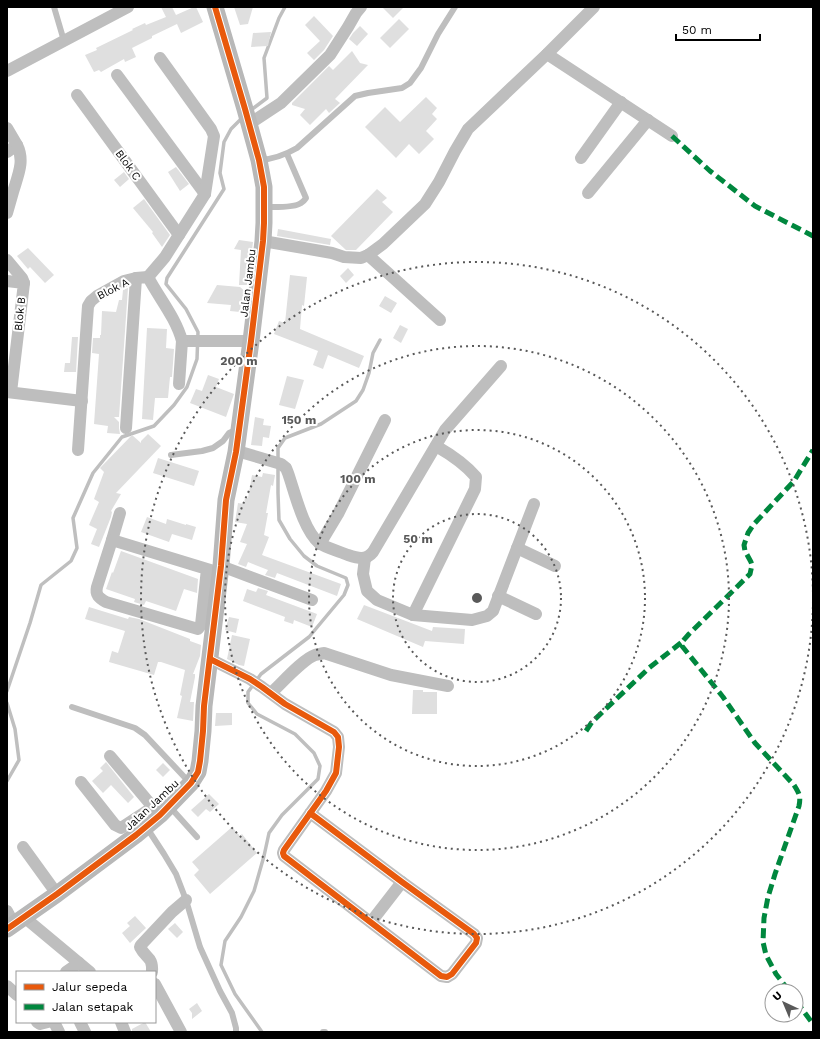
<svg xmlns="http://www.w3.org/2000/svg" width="820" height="1039" font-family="'Work Sans',sans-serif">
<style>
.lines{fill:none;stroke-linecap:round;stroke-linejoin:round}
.stream{stroke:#bfbfbf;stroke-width:3.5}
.building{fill:#dfdfdf}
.lane{stroke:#bebebe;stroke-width:6}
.street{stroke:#bebebe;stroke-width:12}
.secondary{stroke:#b8b8b8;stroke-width:17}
.quiet{stroke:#00873e;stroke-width:5;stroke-dasharray:10 5;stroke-linecap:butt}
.cycleway-casing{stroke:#fff;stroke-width:8}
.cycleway{stroke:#e8590c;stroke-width:6}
.ring{fill:none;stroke:#595959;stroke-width:2;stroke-dasharray:2 4}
.labels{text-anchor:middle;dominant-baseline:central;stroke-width:4;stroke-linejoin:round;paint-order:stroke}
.street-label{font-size:11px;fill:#000;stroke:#fff}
.centre{fill:#595959;stroke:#fff;stroke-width:2}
.ring-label{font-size:12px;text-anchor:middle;font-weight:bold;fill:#595959;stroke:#fff;stroke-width:4;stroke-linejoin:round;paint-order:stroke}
</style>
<rect width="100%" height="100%" fill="#fff"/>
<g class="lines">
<!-- stream -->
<g class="stream">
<path d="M251 110 267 98 264 58 279 18 285 7"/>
<path d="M7 691 30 623 41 585 71 561 77 548 73 518 93 473 122 437 154 426 174 405 187 387 197 359 198 332 186 309 166 284 167 278 224 189 220 173 224 142 231 129 242 118"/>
<path d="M7 703 15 729 19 760 7 781"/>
<path d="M262 1032 235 994 221 965 225 941 241 917 254 891 264 856 269 833 282 815 318 779 320 766 314 753 295 734 257 714 248 703V692L261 674 309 637 344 595 348 585 346 578 317 566 304 556 290 539 279 520 278 493V448L285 438 321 424 356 401 363 390 369 373 373 353 380 340"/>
</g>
</g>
<!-- building -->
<g class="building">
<path d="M161 7H172L176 15 194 7H196L203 22 181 33 177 24 152 36V38L132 48 136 57 125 62 124 59 101 72 99 70 94 72 85 55 97 50 96 48 133 30 132 29 145 23 146 25 166 17Z"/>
<path d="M234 7H253L248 24 240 25Z"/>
<path d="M382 7H404L393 18Z"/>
<path d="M314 16 333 36 324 50 314 60 307 53 320 41 305 25Z"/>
<path d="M399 19 409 29 390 48 380 38Z"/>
<path d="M360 26 368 34 357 46 349 39 353 33Z"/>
<path d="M271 32 268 46 251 47 253 33Z"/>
<path d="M352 51 360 63 368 65 335 99 340 103 329 113 326 109 310 125 300 115 305 109 292 105V103L329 66 333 70Z"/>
<path d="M426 97 437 108 432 114 437 119 426 131 434 139 419 154 409 144 396 158 365 127 385 107 400 122Z"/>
<path d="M176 167 189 184 180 191 168 172Z"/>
<path d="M124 172 129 179 120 187 114 180Z"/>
<path d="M377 189 387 198 382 202 393 212 356 250H346L331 236Z"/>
<path d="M144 199 170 235 162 247 152 233 153 232 133 208Z"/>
<path d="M278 229 331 239 330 245 277 236Z"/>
<path d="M239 240 253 242 248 285H239L241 250 234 249Z"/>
<path d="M28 248 54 275 45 283 30 267 28 269 17 256Z"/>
<path d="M348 268 354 275 346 283 340 276Z"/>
<path d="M290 275 307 277 304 306 302 305 300 329 364 356 359 368 328 355 323 369 313 365 318 351 274 334 279 321 285 323Z"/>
<path d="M217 285 240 287 247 293 246 301 241 303 240 312 230 311 231 305 207 303Z"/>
<path d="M128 288 119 417H114L119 422V428L120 434 107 433 108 426 94 424 99 354 92 353 93 338H100V335H101L102 311 116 312 119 300H122L123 290Z"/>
<path d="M385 296 397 303 391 313 379 306Z"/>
<path d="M400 325 408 329 401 343 393 338Z"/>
<path d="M147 328 167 329 166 348 174 349 172 377H170L168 398H155L153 420 142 419Z"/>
<path d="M72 337H78L76 372H64L65 363H70Z"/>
<path d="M208 375 219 379 216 387 234 394 226 417 190 403 196 389 202 391Z"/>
<path d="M287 376 304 380 295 409 279 405Z"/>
<path d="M255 417 264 419 263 425 271 426 269 438 263 437 262 446 251 445Z"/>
<path d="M148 434 161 446 116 493 121 494 111 511 112 512 111 517 99 547 91 544 97 529 89 525 99 502 94 499 104 472 100 468 132 435 141 443V441Z"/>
<path d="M158 458 199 471 194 486 153 473Z"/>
<path d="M263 473 275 475 273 486 271 485 266 513H268L264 535 269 537 262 555 341 584 337 596 277 573 275 578 265 575 268 570 248 562 246 567 238 564 247 544 240 542 247 524 235 522 238 503 244 504 245 497 248 498 252 475 262 477Z"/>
<path d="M147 517 166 524 167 519 186 525V524L196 527 192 540 172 534 169 542 141 532Z"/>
<path d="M121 551 198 579 197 593 184 589 176 611 146 601 144 605 134 602 135 599 106 589 112 572 113 573Z"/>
<path d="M258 588 268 591 266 595 317 614 312 627 294 620 293 624 284 621 285 617 243 601 247 589 256 592Z"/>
<path d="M364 605 432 631 433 627 465 629 464 644 425 641 423 647 357 619Z"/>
<path d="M89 607 128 619 129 617 139 619 190 639V641L201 645 200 656 193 674H195V677L190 702H194L193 721 177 718 182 696 180 695 185 670 161 662H158L154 675 109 662 112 651 118 653 125 631 85 619Z"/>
<path d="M229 617 239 619 236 633 225 630Z"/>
<path d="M232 635 250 639 244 666 239 665 227 659Z"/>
<path d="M413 690H423V692H437V714H412Z"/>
<path d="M216 713H232V725L215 726Z"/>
<path d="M106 762 134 797 128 803 111 785 103 793 92 781 103 771 100 768Z"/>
<path d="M163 763 170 770 163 777 156 770Z"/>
<path d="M209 794 219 804 210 812 206 809 198 817 191 810Z"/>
<path d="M232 827 240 836 242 834 257 853 210 894 194 875 199 870 192 862Z"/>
<path d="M135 916 146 928 130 943 122 933 130 926 127 923Z"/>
<path d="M175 923 183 932 177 938 168 929Z"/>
<path d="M197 1003 202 1011 192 1019V1013L189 1009Z"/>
<path d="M145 1022 151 1032H132V1029Z"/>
</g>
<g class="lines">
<!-- lane -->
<g class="lane">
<path d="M54 7 64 41"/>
<path d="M260 160C274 159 285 155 297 148L355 96 368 93 402 88 410 83 421 68 438 34 455 7"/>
<path d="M265 207C273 207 295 208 301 203 303 202 304 201 306 198L287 154"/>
<path d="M171 455 202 451 213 448 223 441 229 433 238 429"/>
<path d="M72 707 135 728 145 735 189 782"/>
<path d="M170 807 197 837"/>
<path d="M147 828 164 854 176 874 186 900 200 947 220 991 232 1013 236 1028V1032"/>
<path d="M323 1032H325"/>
</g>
<!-- street -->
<g class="street">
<path d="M547 54 672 136"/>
<path d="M7 71 128 7"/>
<path d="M117 75 205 194"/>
<path d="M77 95 179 235"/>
<path d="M249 124 281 103 330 55 348 27 356 13 361 7"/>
<path d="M7 128 17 145 7 152"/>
<path d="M581 158 621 102"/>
<path d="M588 193 648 120"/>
<path d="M7 213C9 206 11 199 13 192 18 175 25 161 17 145"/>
<path d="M263 241 332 253 344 257 361 258 368 255 383 244 425 204 439 182 455 151 468 129 547 54 594 7"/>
<path d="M368 255 440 320"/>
<path d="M7 260 22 278 24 283"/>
<path d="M148 277 165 257 205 194 214 136 211 129 160 58"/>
<path d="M7 281 24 283 11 392"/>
<path d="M182 341H251"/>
<path d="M7 392 82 401"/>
<path d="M126 428 136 278"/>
<path d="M78 450 88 306 91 301 97 296 124 281 136 278 148 277C159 298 176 318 182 341L179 384"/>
<path d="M236 452 244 453 281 464 286 468 288 473C295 493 303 529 319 543 324 547 341 552 348 555 357 558 366 561 373 552L445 430 501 366"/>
<path d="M112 540 120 513"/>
<path d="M320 544 338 514 385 420"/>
<path d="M517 548 555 566"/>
<path d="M365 558 363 574 367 591 377 600 413 615 472 620 487 616 493 611 534 504"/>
<path d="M221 566 312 600"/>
<path d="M207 569 201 625 198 629 106 602C99 598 95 595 97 587L112 540 207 569 220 573"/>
<path d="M498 596 536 614"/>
<path d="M413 615 475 489 476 477C465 464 450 454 436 446"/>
<path d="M210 659 250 679 262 687 285 704 334 732 338 737 339 747 336 773 326 791 284 850 283 853 284 856 441 976 447 977 452 974 476 943 477 938 474 934 402 882 310 813"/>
<path d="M271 693C281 684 303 659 315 655 318 654 321 654 324 653L391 675 448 686"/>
<path d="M110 756 157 812"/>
<path d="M81 782 115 825 121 828 153 807"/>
<path d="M23 847 57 894"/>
<path d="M7 911 14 924"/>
<path d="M24 917 90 972"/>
<path d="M371 922 402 882"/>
<path d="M66 972 79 963"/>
<path d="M152 972C153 956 146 959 140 947L141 945 172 912 186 900"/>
<path d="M155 984 181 1032"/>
<path d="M7 986 17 995"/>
<path d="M37 1022 40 1024 48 1022"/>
<path d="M54 1022 59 1032"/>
<path d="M80 1022 85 1032"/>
<path d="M121 1022 125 1032"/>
</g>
<!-- secondary -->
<path class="secondary" d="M7 929 57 894 136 835 160 815 191 783 198 772 200 761 203 731 204 706 221 566 226 500 236 452 251 341 263 241 264 223V187L259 160 245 109 215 7"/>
<!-- quiet -->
<g class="quiet">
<path d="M672 136 710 171 755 206 813 236"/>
<path d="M586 731 592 722 649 668 682 642"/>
<path d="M789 991 776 974 766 955 763 942 764 918 768 897 775 874 799 806C801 796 799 793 794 785L755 743 723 697 682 646V642L689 634 750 574 752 565 751 562 745 551 744 545 748 533 754 524 794 481 813 450"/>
<path d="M796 1001 813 1024"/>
</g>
<!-- cycleway casing -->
<g class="cycleway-casing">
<g id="cycleway">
<path d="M210 659 250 679 262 687 285 704 334 732 338 737 339 747 336 773 326 791 284 850 283 853 284 856 441 976 447 977 452 974 476 943 477 938 474 934 402 882 310 813"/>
<path d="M7 929 57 894 136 835 160 815 191 783 198 772 200 761 203 731 204 706 221 566 226 500 236 452 251 341 263 241 264 223V187L259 160 245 109 215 7"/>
</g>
</g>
<!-- cycleway -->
<use href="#cycleway" class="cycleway"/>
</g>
<!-- distance rings -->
<g class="ring">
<circle cx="477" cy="598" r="84"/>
<circle cx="477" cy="598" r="168"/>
<circle cx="477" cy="598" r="252"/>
<path d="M813 601A336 336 0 1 1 813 595"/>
</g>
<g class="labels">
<!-- street labels -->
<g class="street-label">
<text transform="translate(128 165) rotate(54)">Blok C</text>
<text transform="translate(248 283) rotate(-83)">Jalan Jambu</text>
<text transform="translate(113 289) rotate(-27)">Blok A</text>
<text transform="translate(20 314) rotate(-84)">Blok B</text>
<text transform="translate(152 805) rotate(-43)">Jalan Jambu</text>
</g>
</g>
<circle cx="477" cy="598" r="6" class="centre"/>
<g class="ring-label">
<text x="239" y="365">200 m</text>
<text x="299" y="424">150 m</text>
<text x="358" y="483">100 m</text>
<text x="418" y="543">50 m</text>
</g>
<!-- border -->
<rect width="820" height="1039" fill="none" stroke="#000000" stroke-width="16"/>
<!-- legend -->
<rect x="16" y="971" width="140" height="52" fill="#ffffff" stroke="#999999"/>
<rect x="24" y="984" width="20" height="6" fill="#e8590c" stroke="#999999"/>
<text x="52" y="991" font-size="12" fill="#000000">Jalur sepeda</text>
<rect x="24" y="1004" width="20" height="6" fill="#00873e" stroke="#999999"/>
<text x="52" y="1011" font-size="12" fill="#000000">Jalan setapak</text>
<!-- north arrow -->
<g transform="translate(784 1003) rotate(316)"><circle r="19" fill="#ffffff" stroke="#999999"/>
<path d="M0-3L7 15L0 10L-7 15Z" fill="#595959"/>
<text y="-6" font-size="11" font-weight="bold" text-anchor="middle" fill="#000000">U</text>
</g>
<!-- scale -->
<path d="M676 34v6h84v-6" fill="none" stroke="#000000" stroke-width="2"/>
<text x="682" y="34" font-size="12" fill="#000000" stroke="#ffffff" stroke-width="3" paint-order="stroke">50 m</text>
</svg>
